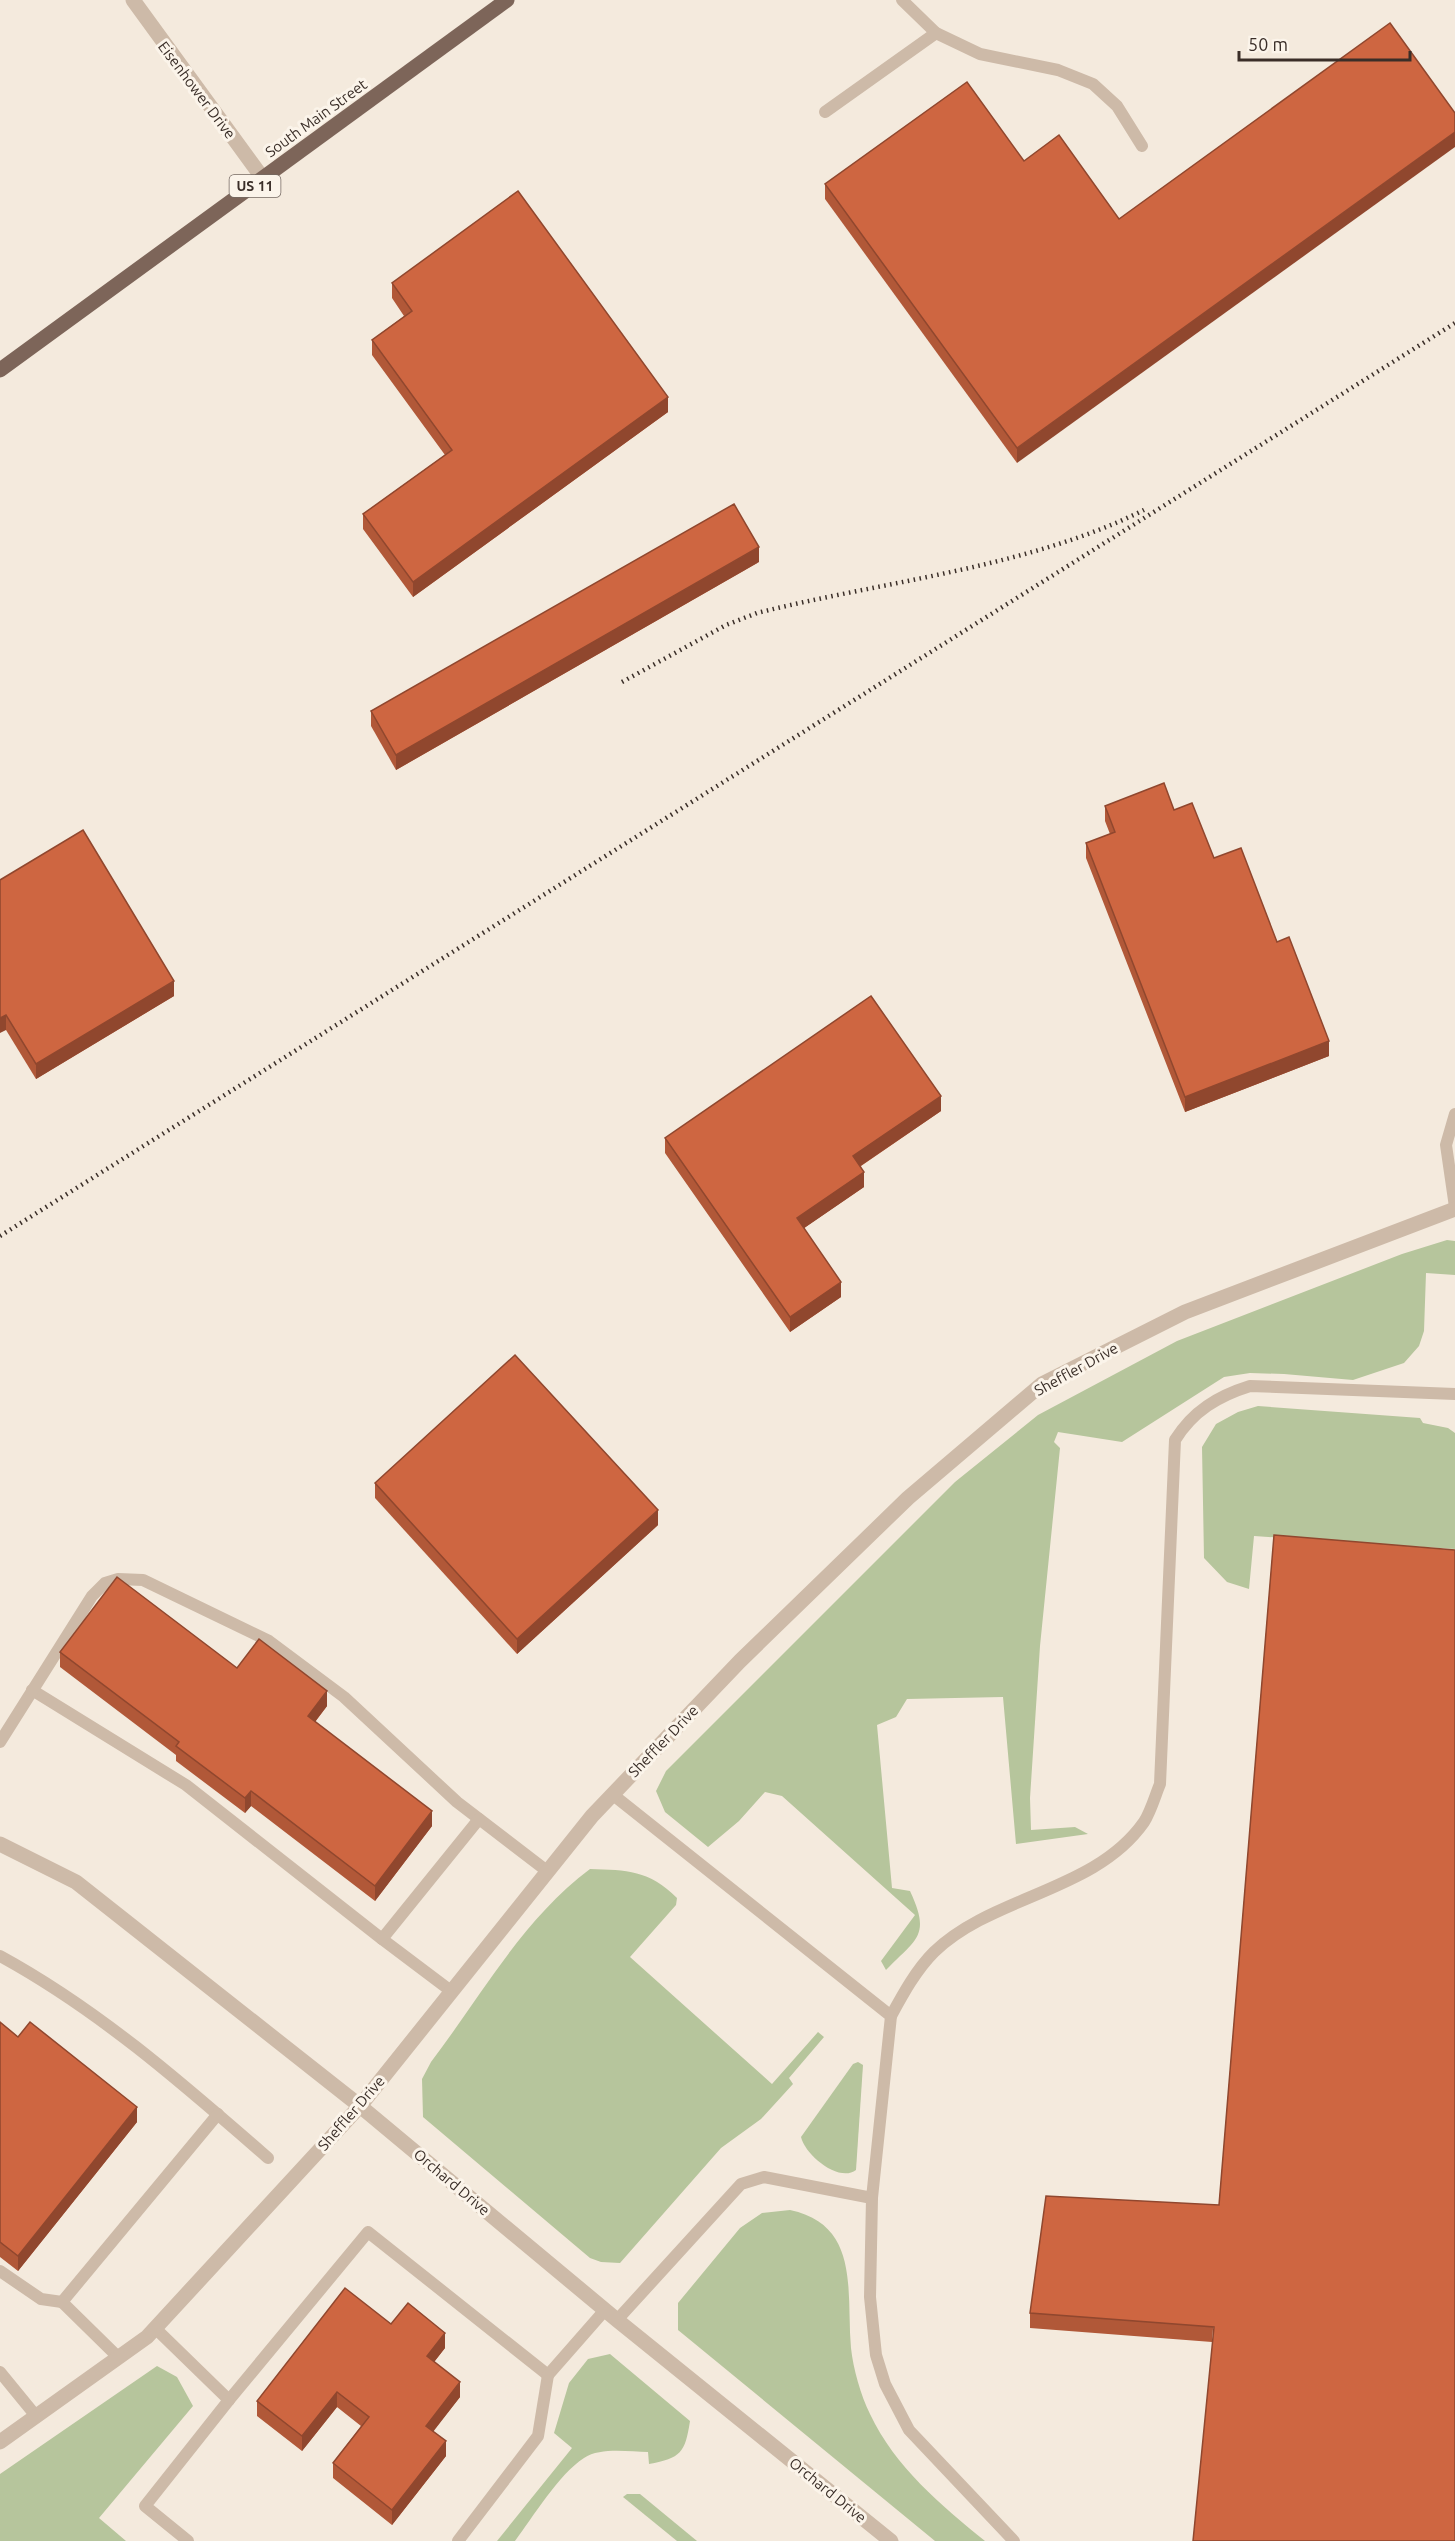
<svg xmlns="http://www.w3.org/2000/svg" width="1455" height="2541" font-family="Ubuntu,sans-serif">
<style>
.green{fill:#b6c59c}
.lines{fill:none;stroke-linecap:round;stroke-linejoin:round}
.service{stroke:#cdbaa8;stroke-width:12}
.minor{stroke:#cdbaa8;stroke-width:15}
.tertiary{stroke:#cdbaa8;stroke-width:15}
.primary{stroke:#7d6559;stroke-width:15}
.rail{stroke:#3a2e28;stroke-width:4.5;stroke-dasharray:1.5 4.5;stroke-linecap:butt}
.wall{fill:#b15838}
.shaded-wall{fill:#90472e}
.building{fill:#ce6641;stroke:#90472e;stroke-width:1.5}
.labels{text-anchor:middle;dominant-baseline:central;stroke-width:6;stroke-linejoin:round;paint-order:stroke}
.shield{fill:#fbf4ea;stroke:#746962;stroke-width:1.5}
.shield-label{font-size:14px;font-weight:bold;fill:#3a2e28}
.street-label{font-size:15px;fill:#3a2e28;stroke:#fbf4ea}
</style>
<rect width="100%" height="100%" fill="#f4eadd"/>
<!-- green -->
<g class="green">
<path d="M1447 1240 1455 1241V1275L1426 1273 1424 1331 1419 1346 1404 1363 1353 1380 1284 1374 1250 1373 1224 1377 1122 1442 1058 1432 1054 1442 1060 1448 1040 1646 1030 1798 1031 1830 1075 1827 1088 1834 1016 1844 1003 1697 907 1699 896 1717 877 1725 892 1888 910 1891C931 1936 917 1938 886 1970L881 1961 915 1915 782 1796 765 1792 739 1821 708 1847 665 1812 656 1791 666 1771 955 1482 1038 1415 1177 1341 1402 1254Z"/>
<path d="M1258 1406 1420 1418 1423 1423 1448 1428 1455 1433V1549L1254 1536 1249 1589 1227 1582 1204 1558 1202 1447 1216 1424 1238 1412Z"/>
<path d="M590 1869C627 1870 649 1870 677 1898L676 1905 630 1957 772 2084 818 2032 824 2037 789 2078 793 2084 761 2119 721 2148 620 2263 601 2262 590 2258 423 2117 422 2079 431 2062C482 1995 522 1920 590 1869Z"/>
<path d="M858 2062 863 2065 856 2170C839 2183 805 2155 801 2137L853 2064Z"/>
<path d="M790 2210C861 2225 846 2293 851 2348 853 2368 861 2396 870 2414 895 2467 941 2505 985 2541H935L678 2330V2303L740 2228 762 2213Z"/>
<path d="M610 2354 690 2421C685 2453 681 2458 649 2464L648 2452C629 2452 601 2447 584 2458 559 2474 533 2517 515 2541H497L572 2448 554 2433 569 2383 588 2359Z"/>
<path d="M157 2366 177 2377 193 2406 99 2518 126 2541H0V2474Z"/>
<path d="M627 2494H640L697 2541H677L623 2497Z"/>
</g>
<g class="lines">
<!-- service -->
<g class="service">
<path d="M902 0 936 33 980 54 1058 70 1093 84 1117 106 1142 146"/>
<path d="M825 112 936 33"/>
<path d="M1455 1114 1446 1145 1455 1207"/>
<path d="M32 1690 186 1785 382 1939"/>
<path d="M0 1742 92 1596 105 1583 118 1579 143 1580 269 1641 344 1697 457 1802 547 1871"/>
<path d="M612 1794 891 2016 872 2198 764 2177 741 2184 617 2320"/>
<path d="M0 1956C99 2010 183 2084 268 2158"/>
<path d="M451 1991 382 1939 479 1819"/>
<path d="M891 2016C903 1994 916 1970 934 1952 993 1895 1095 1892 1144 1822 1151 1811 1155 1796 1160 1784L1175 1440C1193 1411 1218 1396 1250 1386L1455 1394"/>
<path d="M872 2198 870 2297 876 2355 885 2384 909 2430 1014 2541"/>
<path d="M0 2271 41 2299 62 2302"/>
<path d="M155 2328 229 2400 368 2232 548 2375 605 2310"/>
<path d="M118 2357 62 2302 218 2114"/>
<path d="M0 2372 36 2416"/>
<path d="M188 2541 145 2506 229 2400"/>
<path d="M458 2541 538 2436 548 2375"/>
</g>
<!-- minor -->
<g class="minor">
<path d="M133 0 264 180"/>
<path d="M0 2442 147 2337 360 2106 592 1816 740 1661 908 1498 1042 1384 1185 1312 1455 1209"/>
</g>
<!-- tertiary -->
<path class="tertiary" d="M0 1844 76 1882 360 2106 617 2320 891 2541"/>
<!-- primary -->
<path class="primary" d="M0 370 507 0"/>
<!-- rail -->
<g class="rail">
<path d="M622 682 726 625 757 613C884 581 1027 568 1144 510"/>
<path d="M0 1236 1455 323"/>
</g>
</g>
<!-- wall -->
<g class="wall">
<path d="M1024 161 1017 463 825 199V184Z"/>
<path d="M392 283 668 412 413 597 363 529V514L445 455 372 355V340L404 316 392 298Z"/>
<path d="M759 562 396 770 371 726V711Z"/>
<path d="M1105 806 1174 810 1214 858 1277 942 1329 1056 1185 1112 1086 858V843L1110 834 1105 821Z"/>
<path d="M0 880 174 996 36 1079 6 1030Z"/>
<path d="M941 1111 861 1166 864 1187 804 1228 841 1297 790 1332 665 1153V1138Z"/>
<path d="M375 1483 658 1525 517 1654 375 1498Z"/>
<path d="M1274 1535 1212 2342 1030 2328V2313L1219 2205Z"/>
<path d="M60 1652 237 1668 327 1706 315 1722 432 1826 375 1901 251 1806 245 1813 176 1761V1755L60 1667Z"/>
<path d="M0 2022 18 2037 137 2122 18 2271 0 2257Z"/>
<path d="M391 2324 445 2348 434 2362 460 2397 433 2431 446 2456 392 2525 333 2478V2463L361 2426 337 2407 302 2451 257 2416V2401Z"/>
</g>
<!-- shaded-wall -->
<g class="shaded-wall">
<path d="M1455 132V147L1017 463V448Z"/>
<path d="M668 397V412L413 597V582Z"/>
<path d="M759 547V562L396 770V755Z"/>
<path d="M174 981V996L36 1079V1064Z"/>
<path d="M6 1015V1030L0 1033V1018Z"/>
<path d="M1329 1041V1056L1185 1112V1097Z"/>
<path d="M941 1096V1111L853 1171V1156Z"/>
<path d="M864 1172V1187L797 1233V1218Z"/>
<path d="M841 1282V1297L790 1332V1317Z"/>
<path d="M658 1510V1525L517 1654V1639Z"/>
<path d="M327 1691V1706L308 1731V1716Z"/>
<path d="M251 1791V1806L245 1813V1798Z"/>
<path d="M432 1811V1826L375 1901V1886Z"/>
<path d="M137 2107V2122L18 2271V2256Z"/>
<path d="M445 2333V2348L427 2371V2356Z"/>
<path d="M460 2382V2397L426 2441V2426Z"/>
<path d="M337 2392V2407L302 2451V2436Z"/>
<path d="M446 2441V2456L392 2525V2510Z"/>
</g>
<!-- building -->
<g class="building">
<path d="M1390 23 1455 113V132L1017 448 825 184 967 82 1024 161 1059 135 1119 219Z"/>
<path d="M518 191 668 397 413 582 363 514 452 450 372 340 412 311 392 283Z"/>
<path d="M734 504 759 547 396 755 371 711Z"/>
<path d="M1164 783 1174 810 1192 803 1214 858 1241 848 1277 942 1289 937 1329 1041 1185 1097 1086 843 1115 832 1105 806Z"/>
<path d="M83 830 174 981 36 1064 6 1015 0 1018V880Z"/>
<path d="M871 996 941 1096 853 1156 864 1172 797 1218 841 1282 790 1317 665 1138Z"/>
<path d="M515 1355 658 1510 517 1639 375 1483Z"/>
<path d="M1274 1535 1455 1550V2541H1193L1214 2327 1030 2313 1046 2196 1219 2205Z"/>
<path d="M117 1577 237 1668 259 1639 327 1691 308 1716 432 1811 375 1886 251 1791 245 1798 176 1746 179 1742 60 1652Z"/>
<path d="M0 2022 18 2037 30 2022 137 2107 18 2256 0 2242Z"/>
<path d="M345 2288 391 2324 408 2303 445 2333 427 2356 460 2382 426 2426 446 2441 392 2510 333 2463 369 2417 337 2392 302 2436 257 2401Z"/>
</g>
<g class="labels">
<!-- shield labels -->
<rect class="shield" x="229.5" y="175" width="51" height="22" rx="4.5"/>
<g class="shield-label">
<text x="255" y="186">US 11</text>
</g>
<!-- street labels -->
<g class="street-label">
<text transform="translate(197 90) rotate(53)">Eisenhower Drive</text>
<text transform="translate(316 118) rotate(-36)">South Main Street</text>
<text transform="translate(1076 1369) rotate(-29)">Sheffler Drive</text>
<text transform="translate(663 1741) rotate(-46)">Sheffler Drive</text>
<text transform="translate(351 2113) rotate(-49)">Sheffler Drive</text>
<text transform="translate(452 2182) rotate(40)">Orchard Drive</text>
<text transform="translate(828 2490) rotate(39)">Orchard Drive</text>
</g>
</g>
<!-- scale -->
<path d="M1239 51v9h171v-9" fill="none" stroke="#3a2e28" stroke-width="3"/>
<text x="1248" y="51" font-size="18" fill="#3a2e28" stroke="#fbf4ea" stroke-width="4.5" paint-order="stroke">50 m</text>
</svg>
